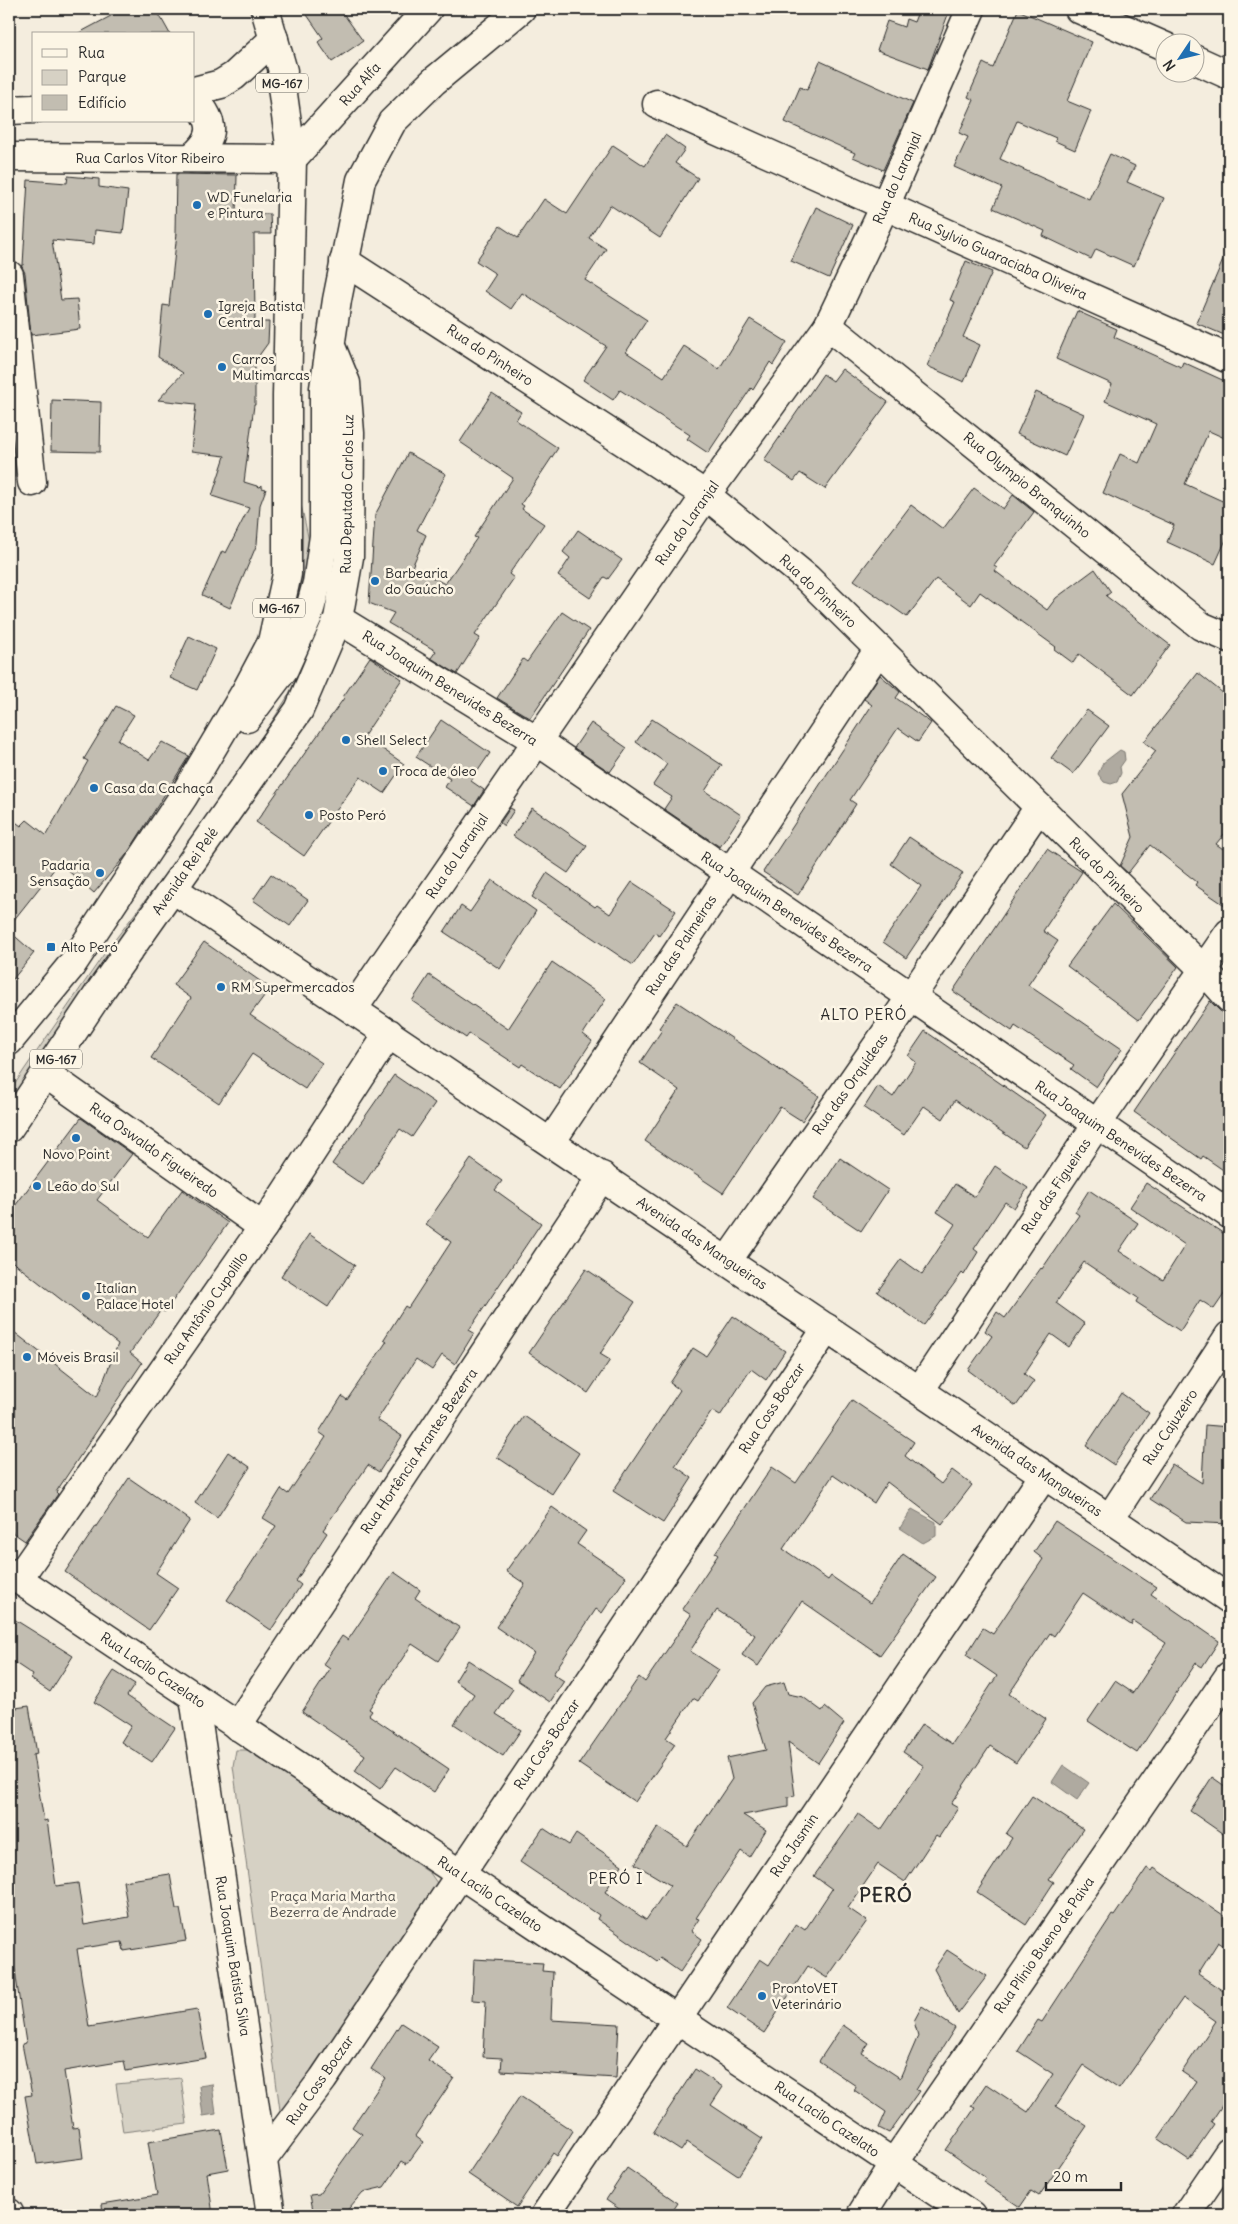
<svg xmlns="http://www.w3.org/2000/svg" width="1238" height="2224" font-family="Delius,sans-serif">
<style>
.green{fill:#d6d1c4;stroke:#807e78}
.water{fill:#afaaa0;stroke:#7a7771}
.building{fill:#c2bdb1;stroke:#2b2b2b}
.lines{fill:none;stroke-linecap:round;stroke-linejoin:round}
.minor-casing{stroke:#2b2b2b;stroke-width:31}
.major-casing{stroke:#2b2b2b;stroke-width:31}
.minor{stroke:#fcf5e5;stroke-width:28}
.major{stroke:#fcf5e5;stroke-width:28}
.poi-dot{fill:#1f6fb2;stroke:#fcf5e5;stroke-width:2}
.labels{text-anchor:middle;dominant-baseline:central;stroke-width:5;stroke-linejoin:round;paint-order:stroke}
.shield{fill:#fcf5e5;stroke:#6a6863;stroke-width:1}
.shield-label{font-size:12px;font-weight:bold;fill:#2b2b2b}
.street-label{font-size:14px;fill:#2b2b2b;stroke:#fcf5e5}
.poi-label{font-size:14px;fill:#2b2b2b;stroke:#fcf5e5;text-anchor:start}
.park-label{font-size:14px;fill:#565451;stroke:#fcf5e5}
.neighbourhood-label{font-size:15px;letter-spacing:1px;fill:#2b2b2b;stroke:#fcf5e5}
.district-label{font-size:19px;font-weight:bold;letter-spacing:1px;fill:#2b2b2b;stroke:#fcf5e5}
</style>
<rect width="100%" height="100%" fill="#f4edde"/>
<filter id="ink" filterUnits="userSpaceOnUse"><feTurbulence type="fractalNoise" baseFrequency=".02" numOctaves="2"/><feDisplacementMap in="SourceGraphic" scale="10" xChannelSelector="R" yChannelSelector="G"/><feConvolveMatrix kernelMatrix="1 2 1 2 8 2 1 2 1" color-interpolation-filters="sRGB"/></filter>
<g filter="url(#ink)">
<!-- green -->
<g class="green">
<path d="M295 476 310 546 298 616 276 648Z"/>
<path d="M313 641 316 647 294 700 109 957 9 1103V1093L24 1070 104 954 179 856 271 723 288 696Z"/>
<path d="M236 1750H249L430 1873 437 1883 436 1894 284 2114 280 2110 233 1766Z"/>
<path d="M181 2078 187 2124 123 2132 116 2084Z"/>
</g>
<!-- water -->
<g class="water">
<path d="M1120 750 1124 752 1125 760 1120 767 1121 773 1117 782 1111 784 1104 782 1098 774 1103 763Z"/>
<path d="M912 1509 936 1522V1536L923 1543 900 1528Z"/>
<path d="M1063 1765 1089 1783 1077 1800 1052 1782Z"/>
<path d="M212 2084 216 2114 203 2116 199 2086Z"/>
</g>
<!-- building -->
<g class="building">
<path d="M124 9H156L170 34H77Z"/>
<path d="M303 9H340L363 41 332 62 318 42 323 38Z"/>
<path d="M919 9H950L928 69 877 50 887 21 904 27 906 19 914 22Z"/>
<path d="M1018 10 1092 42 1067 101 1091 111 1075 150 1055 141 1056 138 1017 121 1000 159 1089 199 1110 154 1135 166 1127 182 1164 198 1134 266 1096 249 1091 259 1043 236 1045 231 993 208 1002 188 954 167 968 137 959 133 974 100 968 97 983 63 993 68Z"/>
<path d="M820 61 913 103 883 170 853 157 855 153 785 122 800 87 807 90Z"/>
<path d="M665 135 685 149 675 163 698 178 660 238 610 205 589 238 606 249 585 280 647 320 626 352 664 377 684 346 719 369 750 319 787 342 773 365 770 362 753 390 751 388 708 453 687 439 690 435 620 390 613 400 583 380 606 346 522 293 511 309 485 291 496 274 476 261 500 226 518 238 544 199 567 214 613 145 645 166Z"/>
<path d="M176 174 237 175 236 214H270L271 234H254L255 322H269L268 343 255 361V405H254L244 482 260 487 262 485V488L266 489 260 505 257 544 230 608 202 595 222 551 226 553 249 508 212 496 225 456 191 452 196 404 158 400 183 373 158 357 163 305 169 306 177 233H175Z"/>
<path d="M68 176 99 179V187L128 191 123 233 95 230 94 244 52 240 61 300 77 299 80 329 31 335 25 273 21 265H23L28 180 67 183Z"/>
<path d="M816 207 853 225 829 278 791 261Z"/>
<path d="M1229 246V337L1196 323Z"/>
<path d="M966 261 992 272 963 337 980 345 964 382 927 366 955 302 950 300Z"/>
<path d="M1077 311 1117 329 1114 337 1181 367 1183 362 1229 383V440L1209 431 1185 484 1229 504V533L1215 564 1167 542 1174 525 1103 493 1120 454 1139 463 1156 424 1105 401 1112 384 1056 359Z"/>
<path d="M842 369 888 402 825 489 800 473 794 481 764 460 823 374 833 381Z"/>
<path d="M1036 392 1084 414 1065 456 1017 434Z"/>
<path d="M492 393 521 412 516 420 558 448 521 504 524 506 522 509 544 524 509 574 514 578 475 635 480 638 457 674 431 658 436 651 388 623 394 613 369 603 375 515 408 453 446 474 417 530 426 535 412 567 445 584 477 538 474 537 513 478 460 442Z"/>
<path d="M52 400 101 402 100 452 51 451Z"/>
<path d="M974 488 1003 509 1013 495 1034 512 994 566 997 568 995 571 1047 610 1056 598 1095 569 1111 592 1106 596 1170 645 1133 695 1079 654 1073 663 1054 649 1056 647 980 592 971 605 936 579 907 617 854 580 911 505 943 529Z"/>
<path d="M578 530 622 560 608 579 604 577 590 598 558 576 570 558 563 552Z"/>
<path d="M562 612 589 630 530 718 497 698 523 659 527 662Z"/>
<path d="M189 636 216 649 197 690 170 678Z"/>
<path d="M370 657 402 679 364 736 404 764 384 793 360 777 304 856 256 822 344 698 343 697Z"/>
<path d="M1198 673 1229 698V828L1216 844 1229 853V908L1195 885 1197 882 1150 845 1128 873 1120 866 1133 837 1122 794 1156 751 1144 742Z"/>
<path d="M880 675 900 692 896 698 931 723 918 742 898 728 850 800 856 804 798 895 763 872 872 705 864 699Z"/>
<path d="M116 706 134 715 118 740 149 760 162 742 189 756 127 854 94 893 59 863 9 926V817L21 826 27 820 46 835 88 761 84 759Z"/>
<path d="M1087 710 1109 726 1073 774 1051 758Z"/>
<path d="M652 719 722 765 705 791 741 815 720 847 664 809 672 797 653 785 667 764 636 742Z"/>
<path d="M441 720 490 753 471 781 484 790 474 806 445 787 450 779 416 757Z"/>
<path d="M591 723 627 748 610 772 574 748Z"/>
<path d="M510 808 514 810 504 826 500 823Z"/>
<path d="M532 808 587 846 568 873 513 836Z"/>
<path d="M909 837 963 873 906 958 883 942 921 886 891 864Z"/>
<path d="M1047 849 1082 872 1043 931 1058 941 1028 985 1122 1049 1096 1087 1071 1069 1074 1065 1015 1026 1012 1031 953 991Z"/>
<path d="M547 873 595 907 597 905 610 914 632 882 676 911 659 936 655 933 633 965 532 897Z"/>
<path d="M271 874 308 900 290 926 253 900Z"/>
<path d="M492 880 536 911 500 969 444 932 461 906 470 912Z"/>
<path d="M1113 904 1178 967 1139 1020 1067 966Z"/>
<path d="M9 931 34 953 9 984Z"/>
<path d="M204 942 270 988 250 1015 322 1063 305 1089 252 1054 219 1103 151 1058 191 998 173 985Z"/>
<path d="M552 962 606 999 583 1034 592 1041 560 1089 522 1064 520 1067 469 1034 466 1038 412 1001 429 975 508 1029Z"/>
<path d="M1210 1001 1229 1020V1174L1203 1156 1201 1159 1134 1112Z"/>
<path d="M677 1002 819 1096 802 1121 780 1107 723 1193 645 1141 679 1090 640 1063 662 1030 659 1028Z"/>
<path d="M925 1031 1046 1115 1024 1147 955 1100 943 1119 924 1106 904 1135 864 1108 878 1086 893 1097 916 1062 908 1056Z"/>
<path d="M394 1075 435 1103 412 1137 400 1129 363 1185 332 1164Z"/>
<path d="M81 1118 132 1154 97 1200 148 1237 182 1190 228 1223 165 1312 161 1310 130 1353 142 1363 56 1492 58 1494 25 1541 9 1530V1328L97 1397 118 1344 9 1259V1214Z"/>
<path d="M840 1158 888 1190 861 1231 813 1199Z"/>
<path d="M471 1159 502 1181 495 1190 541 1223 469 1330 474 1333 455 1364 442 1355 432 1370 416 1359 377 1420 402 1436 379 1472 368 1465 323 1530 327 1533 296 1581 301 1585 271 1630 227 1600 276 1526 263 1518 281 1489 288 1494 326 1437 319 1432 342 1396 347 1400 387 1341 384 1339 405 1306 408 1308 451 1242 426 1224Z"/>
<path d="M995 1166 1028 1188 1014 1208 1005 1202 974 1249 978 1252 964 1275 962 1273 924 1325 877 1292 901 1259 922 1274 955 1224 937 1212 955 1184 975 1197Z"/>
<path d="M1146 1183 1229 1237V1287L1214 1309 1200 1300 1180 1331 1136 1302 1138 1298 1084 1262 1056 1303 1085 1324 1069 1347 1051 1334 1024 1374 1034 1381 1016 1406 968 1370 992 1336 985 1331 997 1312 1005 1318 1041 1268 1042 1269 1079 1215 1075 1212 1089 1190 1138 1223 1119 1251 1163 1280 1185 1245 1130 1207Z"/>
<path d="M309 1234 355 1265 328 1307 281 1276Z"/>
<path d="M586 1269 635 1302 600 1354 610 1360 588 1393 529 1353Z"/>
<path d="M733 1316 785 1351 766 1380 751 1369 720 1416 712 1411 675 1466 692 1478 663 1523 613 1491 680 1390 670 1383 693 1348 706 1356Z"/>
<path d="M1121 1393 1149 1413 1114 1465 1086 1446Z"/>
<path d="M852 1400 914 1442 905 1456 941 1484 952 1470 972 1485 942 1524 887 1482 874 1503 833 1475 783 1549 828 1580 831 1576 870 1603 903 1554 936 1577 880 1655 802 1601 758 1666 742 1655 755 1635 717 1610 690 1651 719 1670 698 1701 693 1698 666 1738 675 1744 635 1802 579 1764 639 1677 645 1682 691 1615 682 1609 718 1555 715 1553 772 1467 796 1483Z"/>
<path d="M524 1416 579 1453 552 1494 497 1457Z"/>
<path d="M1205 1425 1229 1427V1524L1186 1522 1150 1499 1172 1464 1202 1483Z"/>
<path d="M228 1452 250 1467 217 1518 195 1503Z"/>
<path d="M129 1478 190 1520 156 1573 178 1588 149 1630 65 1572Z"/>
<path d="M552 1507 586 1531 577 1544 626 1577 602 1613 596 1609 553 1674 564 1681 550 1702 517 1680 534 1653 496 1627 525 1584 506 1571Z"/>
<path d="M1055 1521 1156 1587 1151 1594 1219 1641 1202 1667 1196 1663 1137 1753 1088 1721 1115 1681 1133 1693 1166 1643 1133 1621 1131 1625 1083 1593 1054 1636 1050 1633 1009 1694 1046 1719 1016 1763 990 1746 951 1804 958 1808 939 1837 936 1835 905 1882 878 1864 848 1908 867 1921 850 1945 827 1978 808 1966 764 2033 727 2008 760 1959 769 1965 796 1924 805 1930 832 1889 814 1876 858 1814 881 1830 924 1766 903 1752 922 1724 952 1744 997 1676 966 1655 983 1628 993 1634 1043 1559 1034 1552Z"/>
<path d="M394 1572 420 1590 415 1598 460 1628 438 1661 412 1644 369 1709 372 1711 369 1715 449 1769 434 1792 396 1767 380 1789 355 1771 365 1755 302 1712 330 1669 323 1664 342 1636 348 1640Z"/>
<path d="M9 1616 73 1656 50 1692 31 1679 33 1675 9 1659Z"/>
<path d="M468 1660 513 1689 496 1714 521 1730 503 1756 454 1724 474 1694 455 1681Z"/>
<path d="M114 1671 135 1684 127 1696 175 1728 152 1762 121 1742 131 1726 94 1702Z"/>
<path d="M784 1682 788 1694 803 1697 822 1711 825 1707 844 1723 818 1763 788 1742 795 1796 788 1797V1807L743 1815 766 1830 749 1857 741 1851 696 1918 699 1919 691 1931 702 1939 680 1972 660 1958 657 1961 597 1919 599 1915 520 1862 543 1828 569 1845 576 1834 622 1865 605 1892 646 1920 670 1885 635 1864 658 1827 687 1846 732 1779 727 1758 766 1750 752 1703 765 1687Z"/>
<path d="M29 1706 37 1754 33 1755 44 1821 47 1820 56 1886 78 1883 84 1925 129 1917 123 1881 170 1874 176 1909H180L186 1941 124 1951 122 1942 77 1949 89 2027 197 2009 206 2058 126 2071 124 2061 64 2071 73 2128 79 2127 83 2158 37 2164 25 2096 32 2095 22 2044 26 2043 13 1958H9V1709Z"/>
<path d="M1212 1777 1229 1789V1838L1190 1811Z"/>
<path d="M1032 1796 1083 1829 1049 1879 1054 1882 1026 1925 977 1892 1012 1838 1006 1834Z"/>
<path d="M1147 1868 1152 1871 1154 1868 1229 1919V1949L1218 1942 1198 1974 1229 1995V2095L1211 2122 1214 2124 1189 2160 1158 2139 1197 2082 1182 2072 1216 2021 1183 1998 1119 2089 1083 2065 1056 2106 1087 2126 1039 2196 1031 2191 1020 2207 983 2182 986 2178 946 2150 975 2108 971 2106 986 2084 1028 2112 1053 2074 1018 2051 1038 2020 1042 2022 1112 1915 1114 1916Z"/>
<path d="M947 1950 987 1976 958 2014 934 1969Z"/>
<path d="M474 1959 543 1963 542 1971 553 1972 551 2020 619 2024 616 2078 501 2071 502 2058 483 2057 486 2001 472 2000Z"/>
<path d="M922 2006 955 2028 916 2090 919 2091 889 2133 879 2128 886 2112 854 2090 856 2086 819 2061 843 2025 869 2043 862 2053 900 2078 918 2036 914 2021Z"/>
<path d="M401 2023 438 2047 428 2061 454 2078 415 2136 423 2142 407 2164 402 2161 384 2187 363 2192 343 2215H314L310 2195 319 2194 362 2134 352 2127 385 2078 371 2069Z"/>
<path d="M695 2069 723 2087 711 2105 762 2139 738 2176 687 2142 681 2151 653 2133Z"/>
<path d="M520 2096 573 2131 557 2156 553 2153 517 2207 468 2174Z"/>
<path d="M221 2130 228 2169 207 2173 213 2215H103L102 2204 157 2195 148 2142Z"/>
<path d="M627 2168 678 2203 670 2215H628L606 2200Z"/>
</g>
<g class="lines">
<!-- minor casing -->
<g class="minor-casing">
<g id="minor">
<path d="M1079 9 1166 47"/>
<path d="M1196 60 1229 75"/>
<path d="M194 91 221 84 234 76 274 39"/>
<path d="M657 104 1229 359"/>
<path d="M9 110 34 109"/>
<path d="M9 157 292 159 428 9"/>
<path d="M191 158C217 137 215 122 194 98"/>
<path d="M344 261 706 495 807 578 1203 969 1229 998"/>
<path d="M9 275 32 482"/>
<path d="M828 326 1201 626 1229 638"/>
<path d="M338 619 537 741 1229 1214"/>
<path d="M173 889 1229 1599"/>
<path d="M353 1009 706 495 828 326 885 206 971 9"/>
<path d="M46 1074 263 1227"/>
<path d="M551 1142 879 649"/>
<path d="M727 1261 911 997 1039 807"/>
<path d="M920 1390 1097 1124 1229 933"/>
<path d="M1110 1518 1229 1336"/>
<path d="M9 1573 971 2215"/>
<path d="M18 1579 263 1227 389 1033"/>
<path d="M194 1697 271 2215"/>
<path d="M237 1726 602 1176"/>
<path d="M263 2159 323 2079 827 1328"/>
<path d="M9 2213V2215"/>
<path d="M545 2215 1044 1475"/>
<path d="M861 2215 894 2163 1229 1676"/>
<path d="M1186 2215 1229 2152"/>
</g>
</g>
<!-- major casing -->
<g class="major-casing">
<g id="major">
<path d="M247 718 284 669 308 616 317 583 324 536V388L337 300 361 180 392 122 434 81 521 9"/>
<path d="M9 1041 71 966 183 797 246 691 272 642 287 574V396L292 159 281 80 283 71 265 9"/>
<path d="M9 1128 101 990 299 710 338 619 349 557 350 433 346 383 330 344"/>
</g>
</g>
<!-- minor -->
<use href="#minor" class="minor"/>
<!-- major -->
<use href="#major" class="major"/>
</g>
</g>
<!-- markers -->
<g class="poi-dot">
<circle cx="197" cy="205" r="5"/>
<circle cx="208" cy="314" r="5"/>
<circle cx="222" cy="367" r="5"/>
<circle cx="375" cy="581" r="5"/>
<circle cx="346" cy="740" r="5"/>
<circle cx="383" cy="771" r="5"/>
<circle cx="94" cy="788" r="5"/>
<circle cx="309" cy="815" r="5"/>
<circle cx="100" cy="873" r="5"/>
<rect x="46" y="942" width="10" height="10" rx="2.5"/>
<circle cx="221" cy="987" r="5"/>
<circle cx="76" cy="1138" r="5"/>
<circle cx="37" cy="1186" r="5"/>
<circle cx="86" cy="1296" r="5"/>
<circle cx="27" cy="1357" r="5"/>
<circle cx="762" cy="1996" r="5"/>
</g>
<g class="labels">
<!-- shield labels -->
<g class="shield">
<rect x="256" y="73.5" width="52" height="19" rx="4"/>
<rect x="253" y="598.5" width="52" height="19" rx="4"/>
<rect x="30" y="1049.5" width="52" height="19" rx="4"/>
</g>
<g class="shield-label">
<text x="282" y="83">MG-167</text>
<text x="279" y="608">MG-167</text>
<text x="56" y="1059">MG-167</text>
</g>
<!-- street labels -->
<g class="street-label">
<text transform="translate(360 84) rotate(-48)">Rua Alfa</text>
<text x="150" y="158">Rua Carlos Vítor Ribeiro</text>
<text transform="translate(897 178) rotate(-66)">Rua do Laranjal</text>
<text transform="translate(998 256) rotate(24)">Rua Sylvio Guaraciaba Oliveira</text>
<text transform="translate(490 355) rotate(33)">Rua do Pinheiro</text>
<text transform="translate(1027 485) rotate(39)">Rua Olympio Branquinho</text>
<text transform="translate(347 494) rotate(-89)">Rua Deputado Carlos Luz</text>
<text transform="translate(687 523) rotate(-55)">Rua do Laranjal</text>
<text transform="translate(818 591) rotate(43)">Rua do Pinheiro</text>
<text transform="translate(450 688) rotate(32)">Rua Joaquim Benevides Bezerra</text>
<text transform="translate(457 856) rotate(-56)">Rua do Laranjal</text>
<text transform="translate(185 871) rotate(-55)">Avenida Rei Pelé</text>
<text transform="translate(1107 875) rotate(45)">Rua do Pinheiro</text>
<text transform="translate(787 912) rotate(34)">Rua Joaquim Benevides Bezerra</text>
<text transform="translate(681 945) rotate(-57)">Rua das Palmeiras</text>
<text transform="translate(850 1084) rotate(-55)">Rua das Orquídeas</text>
<text transform="translate(1121 1141) rotate(34)">Rua Joaquim Benevides Bezerra</text>
<text transform="translate(154 1150) rotate(35)">Rua Oswaldo Figueiredo</text>
<text transform="translate(1056 1186) rotate(-56)">Rua das Figueiras</text>
<text transform="translate(702 1243) rotate(34)">Avenida das Mangueiras</text>
<text transform="translate(206 1308) rotate(-55)">Rua Antônio Cupolillo</text>
<text transform="translate(772 1408) rotate(-56)">Rua Coss Boczar</text>
<text transform="translate(1170 1427) rotate(-57)">Rua Cajuzeiro</text>
<text transform="translate(419 1451) rotate(-56)">Rua Hortência Arantes Bezerra</text>
<text transform="translate(1037 1470) rotate(34)">Avenida das Mangueiras</text>
<text transform="translate(153 1670) rotate(34)">Rua Lacílo Cazelato</text>
<text transform="translate(547 1744) rotate(-56)">Rua Coss Boczar</text>
<text transform="translate(794 1845) rotate(-56)">Rua Jasmin</text>
<text transform="translate(490 1894) rotate(34)">Rua Lacílo Cazelato</text>
<text transform="translate(1044 1945) rotate(-55)">Rua Plínio Bueno de Paiva</text>
<text transform="translate(233 1956) rotate(81)">Rua Joaquim Batista Silva</text>
<text transform="translate(320 2080) rotate(-55)">Rua Coss Boczar</text>
<text transform="translate(827 2119) rotate(34)">Rua Lacílo Cazelato</text>
</g>
<!-- poi labels -->
<g class="poi-label">
<text x="207" y="197">WD Funelaria<tspan x="207" dy="16">e Pintura</tspan></text>
<text x="218" y="306">Igreja Batista<tspan x="218" dy="16">Central</tspan></text>
<text x="232" y="359">Carros<tspan x="232" dy="16">Multimarcas</tspan></text>
<text x="385" y="573">Barbearia<tspan x="385" dy="16">do Gaúcho</tspan></text>
<text x="356" y="740">Shell Select</text>
<text x="393" y="771">Troca de óleo</text>
<text x="104" y="788">Casa da Cachaça</text>
<text x="319" y="815">Posto Peró</text>
<text x="90" y="865" text-anchor="end">Padaria<tspan x="90" dy="16">Sensação</tspan></text>
<text x="61" y="947">Alto Peró</text>
<text x="231" y="987">RM Supermercados</text>
<text x="76" y="1154" text-anchor="middle">Novo Point</text>
<text x="47" y="1186">Leão do Sul</text>
<text x="96" y="1288">Italian<tspan x="96" dy="16">Palace Hotel</tspan></text>
<text x="37" y="1357">Móveis Brasil</text>
<text x="772" y="1988">ProntoVET<tspan x="772" dy="16">Veterinário</tspan></text>
</g>
<!-- park labels -->
<g class="park-label">
<text x="333" y="1896">Praça Maria Martha<tspan x="333" dy="16">Bezerra de Andrade</tspan></text>
</g>
<!-- neighbourhood labels -->
<g class="neighbourhood-label">
<text x="864" y="1014">ALTO PERÓ</text>
<text x="616" y="1878">PERÓ I</text>
</g>
<!-- district labels -->
<g class="district-label">
<text x="886" y="1895">PERÓ</text>
</g>
</g>
<!-- margin -->
<rect width="1238" height="2224" fill="none" stroke="#fcf5e5" stroke-width="30"/>
<rect x="15" y="15" width="1208" height="2194" fill="none" stroke="#2b2b2b" stroke-width="2" filter="url(#ink)"/>
<!-- legend -->
<rect x="32" y="32" width="162" height="90" fill="#fcf5e5" stroke="#a8a49b"/>
<rect x="42" y="49" width="25" height="8" fill="#fcf5e5" stroke="#a8a49b"/>
<text x="78" y="58" font-size="15" fill="#2b2b2b">Rua</text>
<rect x="42" y="70" width="25" height="15" fill="#d6d1c4" stroke="#a8a49b"/>
<text x="78" y="82" font-size="15" fill="#2b2b2b">Parque</text>
<rect x="42" y="95" width="25" height="15" fill="#c2bdb1" stroke="#a8a49b"/>
<text x="78" y="108" font-size="15" fill="#2b2b2b">Edifício</text>
<!-- north arrow -->
<g transform="translate(1180 58) rotate(235)"><circle r="24" fill="#fcf5e5" stroke="#a8a49b"/>
<path d="M0-4L9 19L0 12L-9 19Z" fill="#1f6fb2"/>
<text y="-8" font-size="14" font-weight="bold" text-anchor="middle" fill="#2b2b2b">N</text>
</g>
<!-- scale -->
<path d="M1046 2182v8h75v-8" fill="none" stroke="#2b2b2b" stroke-width="2.5"/>
<text x="1053" y="2182" font-size="15" fill="#2b2b2b" stroke="#fcf5e5" stroke-width="4" paint-order="stroke">20 m</text>
</svg>
